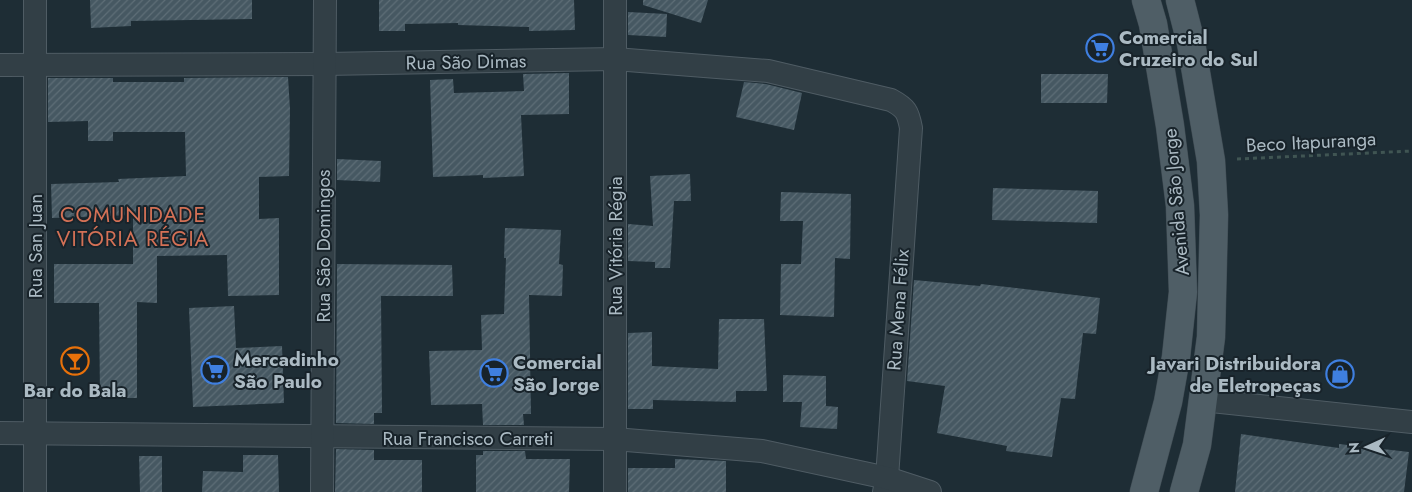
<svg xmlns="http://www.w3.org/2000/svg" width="1412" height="492" font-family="Jost,sans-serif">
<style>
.building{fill:url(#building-hatch)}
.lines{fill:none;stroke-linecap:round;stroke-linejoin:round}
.street-casing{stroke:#4f5c64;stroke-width:24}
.primary-casing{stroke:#3e4a52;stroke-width:29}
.path{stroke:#405553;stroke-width:3;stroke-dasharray:4 4;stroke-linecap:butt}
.street{stroke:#323f46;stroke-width:22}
.primary{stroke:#4f5e66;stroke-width:28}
.labels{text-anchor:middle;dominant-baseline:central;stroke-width:4;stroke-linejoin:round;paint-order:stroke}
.poi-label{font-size:19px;font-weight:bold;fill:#abbac3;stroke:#18232a;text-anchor:start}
.street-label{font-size:19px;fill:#abbac3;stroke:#18232a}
.quarter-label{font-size:21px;letter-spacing:1px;fill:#d47156;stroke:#18232a}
</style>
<defs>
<pattern id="building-hatch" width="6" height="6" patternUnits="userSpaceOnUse" patternTransform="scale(1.25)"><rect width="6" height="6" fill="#465862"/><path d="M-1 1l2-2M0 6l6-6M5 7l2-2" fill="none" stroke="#5e6e77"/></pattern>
</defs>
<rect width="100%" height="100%" fill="#1e2d35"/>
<!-- building -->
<g class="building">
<path d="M90 0H252V19L131 21V26L91 28Z"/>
<path d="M379 0H574L575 30 529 31V27L458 25V23L405 24V31H379Z"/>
<path d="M643 0H708L701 23 643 5Z"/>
<path d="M628 12 667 14 666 37 628 35Z"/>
<path d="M569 73V114L521 115 524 176 483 178V175L433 177 430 80 453 79 454 93 524 91 523 74Z"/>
<path d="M1041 74H1108L1107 103H1041Z"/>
<path d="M288 77 290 109 289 176 259 177V219L279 218V295L228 296 227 255 157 256V303L137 302V398H100L99 303H54V264H133V215L52 218 51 184 119 182 118 179 186 176 185 132H113V141H88V121L48 122V78H113V82H184V78Z"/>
<path d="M744 82 766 84 802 93 794 130 736 117Z"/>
<path d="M337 159 381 161 380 182 337 180Z"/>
<path d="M690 174 691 201H674L670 268H655V262L628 261V224L653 226 650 176Z"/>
<path d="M993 188 1098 191 1097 223 992 220Z"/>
<path d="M781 192 851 194 850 259 835 258 834 317 780 315 781 264H801L803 221H780Z"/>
<path d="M505 228 561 230 559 264 563 265 562 296 529 295 531 414H523L524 425H483L482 404 431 405 429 351 482 350 481 315 504 314 506 258H504Z"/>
<path d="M337 264 452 265 453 296H381L382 413H374V424L336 423Z"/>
<path d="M914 280 980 286 981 284 1100 298 1096 334 1083 333 1075 399 1061 398 1052 457 1006 451 1007 446 937 433 945 386 907 381Z"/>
<path d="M234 306 236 348 282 346 284 403 193 407 189 308Z"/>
<path d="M719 319H764L767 391H736V402L653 400V409H628V333L652 332V366L718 369Z"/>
<path d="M783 375 826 376V406L838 407 837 429 800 427 802 402H783Z"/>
<path d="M1241 434 1339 448V444L1409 452 1404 492H1235Z"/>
<path d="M336 449 374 450V460H422V492H335Z"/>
<path d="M483 451H525L526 459H570L569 492H476V455H483Z"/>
<path d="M243 455H278L279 492H202L203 471 243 472Z"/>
<path d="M139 456H162V492H140Z"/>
<path d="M675 459 726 461V492H628V468H675Z"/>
</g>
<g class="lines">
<!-- street casing -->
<g class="street-casing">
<g id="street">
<path d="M0 65 325 64 615 59 768 71 891 100C906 108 908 112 911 128L887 478 884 492"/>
<path d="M1202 400 1412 422"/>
<path d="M0 433 614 439 762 451 887 478 930 492"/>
<path d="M35 492V0"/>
<path d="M322 492 325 0"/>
<path d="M615 492V0"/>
</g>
</g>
<!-- primary casing -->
<g class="primary-casing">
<g id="primary">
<path d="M1180 0 1191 43 1211 161 1214 215 1211 337 1197 445 1184 492"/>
<path d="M1144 492 1168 402 1176 357 1183 292 1180 206 1170 126 1153 24 1146 0"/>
</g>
</g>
<!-- path -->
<path class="path" d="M1237 159 1412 151"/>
<!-- street -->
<use href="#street" class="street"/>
<!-- primary -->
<use href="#primary" class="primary"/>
</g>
<!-- icons -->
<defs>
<g id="supermarket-ring" transform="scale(1.4375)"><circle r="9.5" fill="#18232a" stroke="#3f7fe0" stroke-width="1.5"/><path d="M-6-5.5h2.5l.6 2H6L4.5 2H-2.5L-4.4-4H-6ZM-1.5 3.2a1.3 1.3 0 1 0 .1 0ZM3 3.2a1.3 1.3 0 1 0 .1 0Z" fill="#3f7fe0"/></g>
<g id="bar-ring" transform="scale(1.4375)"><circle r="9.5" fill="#18232a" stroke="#e8710a" stroke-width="1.5"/><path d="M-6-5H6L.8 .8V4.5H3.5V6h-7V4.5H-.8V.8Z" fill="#e8710a"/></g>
<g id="shop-ring" transform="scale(1.4375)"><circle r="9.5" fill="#18232a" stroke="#3f7fe0" stroke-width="1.5"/><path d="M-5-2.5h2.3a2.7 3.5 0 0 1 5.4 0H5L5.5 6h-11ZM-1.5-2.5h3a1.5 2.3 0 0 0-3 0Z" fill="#3f7fe0"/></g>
</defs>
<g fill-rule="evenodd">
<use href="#supermarket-ring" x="1100" y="48"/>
<use href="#bar-ring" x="75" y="361"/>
<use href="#supermarket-ring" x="215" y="370"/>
<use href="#supermarket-ring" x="494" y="373"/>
<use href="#shop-ring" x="1340" y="374"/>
</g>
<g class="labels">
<!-- poi labels -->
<g class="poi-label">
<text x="1119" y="37">Comercial<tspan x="1119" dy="22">Cruzeiro do Sul</tspan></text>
<text x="234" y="359">Mercadinho<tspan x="234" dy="22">São Paulo</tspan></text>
<text x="513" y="362">Comercial<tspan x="513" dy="22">São Jorge</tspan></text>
<text x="1321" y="363" text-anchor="end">Javari Distribuidora<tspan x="1321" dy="22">de Eletropeças</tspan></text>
<text x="75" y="390" text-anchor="middle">Bar do Bala</text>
</g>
<!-- street labels -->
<g class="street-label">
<text transform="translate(466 62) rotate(-1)">Rua São Dimas</text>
<text transform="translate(1311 142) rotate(-3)">Beco Itapuranga</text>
<text transform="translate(1176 202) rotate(-95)">Avenida São Jorge</text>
<text transform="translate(35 246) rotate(-90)">Rua San Juan</text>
<text transform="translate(323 246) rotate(-90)">Rua São Domingos</text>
<text transform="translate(615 246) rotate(-90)">Rua Vitória Régia</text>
<text transform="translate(898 310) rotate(-86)">Rua Mena Félix</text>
<text x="468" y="438">Rua Francisco Carreti</text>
</g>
<!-- quarter labels -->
<g class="quarter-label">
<text x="133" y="215">COMUNIDADE<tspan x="133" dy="24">VITÓRIA RÉGIA</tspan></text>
</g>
</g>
<!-- north arrow -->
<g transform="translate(1367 447) rotate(267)" stroke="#18232a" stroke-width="4" paint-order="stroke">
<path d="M0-4L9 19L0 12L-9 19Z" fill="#abbac3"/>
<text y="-8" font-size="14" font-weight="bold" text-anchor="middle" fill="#abbac3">N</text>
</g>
</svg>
